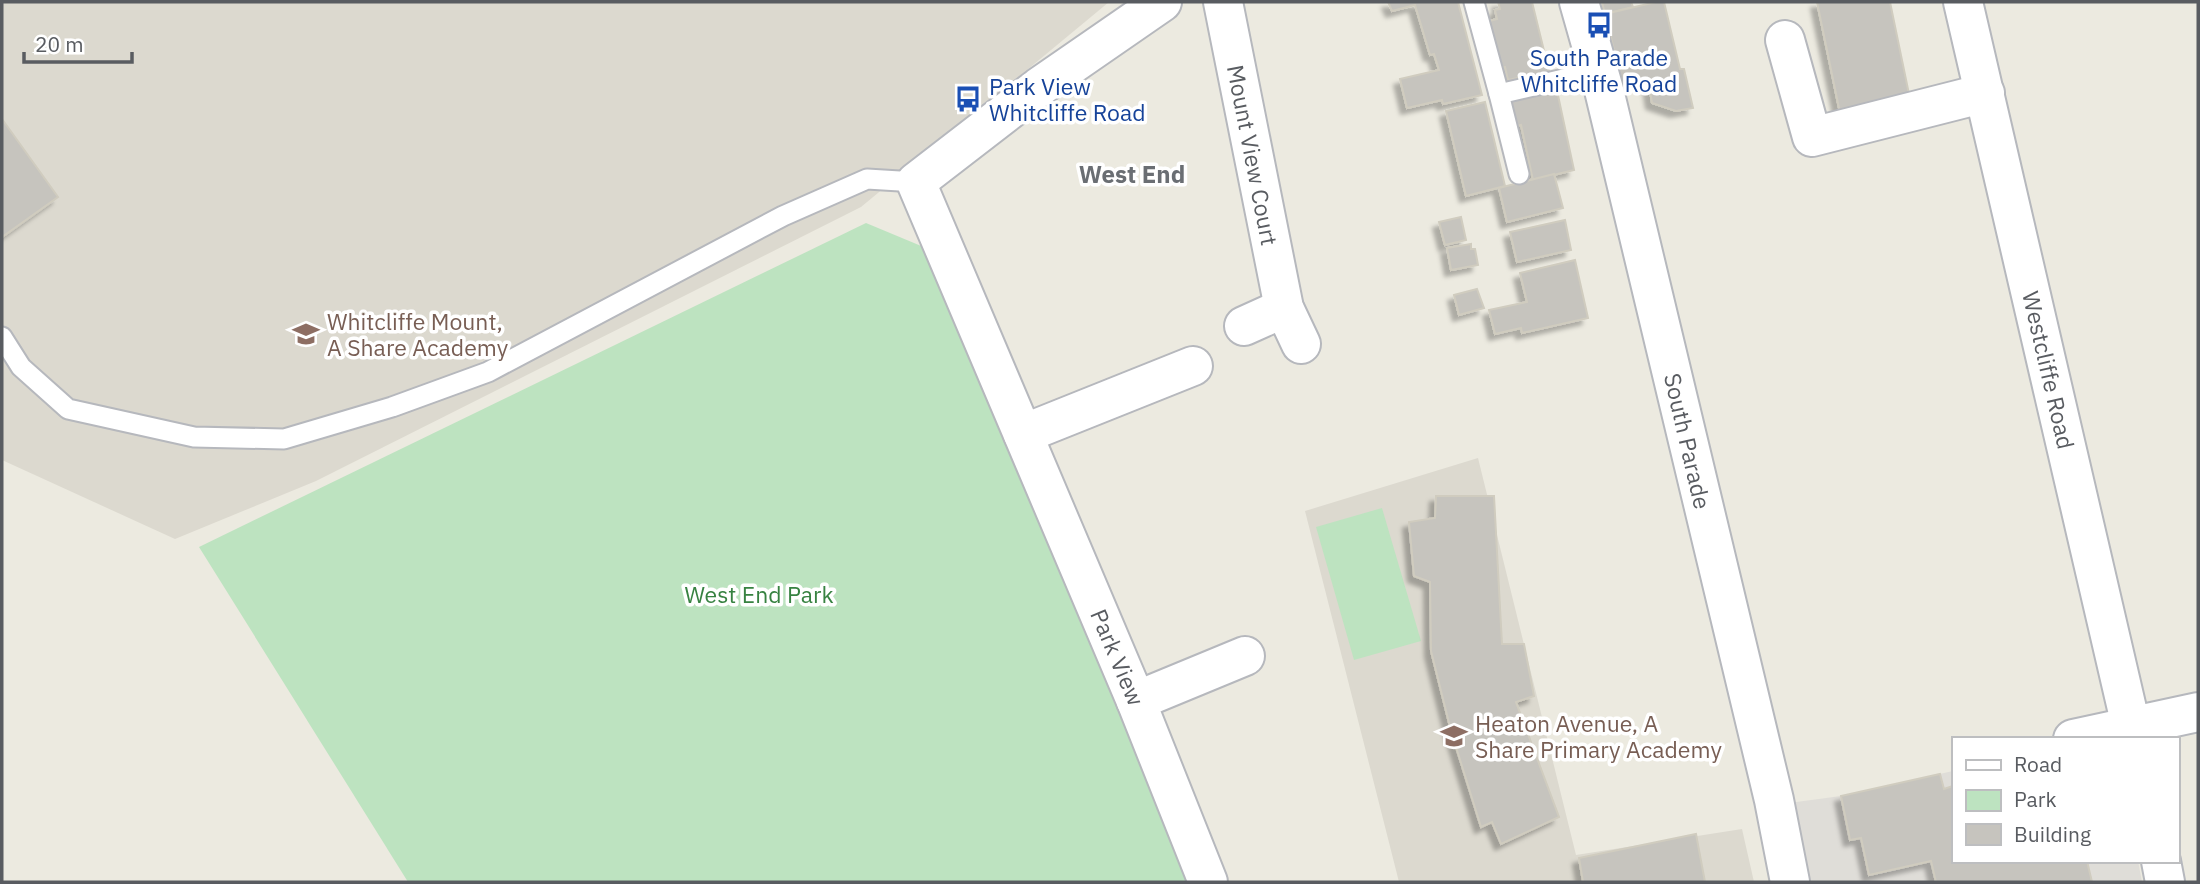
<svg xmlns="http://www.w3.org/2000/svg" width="2200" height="884" font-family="'IBM Plex Sans',sans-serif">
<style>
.industrial{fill:#dfddd8}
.education{fill:#dcd9cf}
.green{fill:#bde3c0}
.building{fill:#c6c4be;stroke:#d0ccbf;stroke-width:2;filter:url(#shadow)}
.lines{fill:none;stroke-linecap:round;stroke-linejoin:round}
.lane-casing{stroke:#b6b8bd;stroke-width:23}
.street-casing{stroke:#b6b8bd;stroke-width:42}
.lane{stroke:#fff;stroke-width:19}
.street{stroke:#fff;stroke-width:38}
.labels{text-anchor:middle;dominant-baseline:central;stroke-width:7;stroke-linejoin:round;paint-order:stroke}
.transit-label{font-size:23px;fill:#164399;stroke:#fff}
.street-label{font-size:23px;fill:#595c61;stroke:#fff}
.education-label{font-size:23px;fill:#785e54;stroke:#fff;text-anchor:start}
.park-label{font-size:23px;fill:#378241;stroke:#fff}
.neighbourhood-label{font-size:24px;font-weight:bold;fill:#6a6e73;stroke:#fff}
</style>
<defs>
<filter id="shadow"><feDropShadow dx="-6" dy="6" stdDeviation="2" flood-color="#0004"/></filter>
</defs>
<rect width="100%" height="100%" fill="#eceae0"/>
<!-- industrial -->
<path class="industrial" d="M1953 771V861H2138L2142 882H1806L1789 803 1841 796Z"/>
<!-- education -->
<g class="education">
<path d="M2 2H1109L861 207 316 481 175 539 2 460Z"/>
<path d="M1478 458 1576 855 1742 829 1754 882H1399L1305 511Z"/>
</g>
<!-- green -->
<g class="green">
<path d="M866 223 926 248 1190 882H408L199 547Z"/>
<path d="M1382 508 1421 641 1354 660 1316 527Z"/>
</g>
<!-- building -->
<g class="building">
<path d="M1388 2H1458L1482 95 1443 104 1442 100 1407 108 1400 79 1439 70 1434 54 1430 55 1415 5 1392 11Z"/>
<path d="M1498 2H1532L1550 75 1520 84 1518 78 1508 80 1505 67 1501 68 1489 21 1497 19 1495 10 1500 9Z"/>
<path d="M1602 2H1631L1633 7 1605 14Z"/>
<path d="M1656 2H1664L1680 69H1684L1693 108 1676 111 1652 103 1648 79 1623 86 1605 14Z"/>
<path d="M1817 2H1890L1910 99 1840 113Z"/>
<path d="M1556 86 1574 170 1533 180 1521 125 1515 126 1508 97Z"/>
<path d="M1485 102 1505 186 1466 196 1446 111Z"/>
<path d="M2 119 58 197 2 237Z"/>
<path d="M1554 174 1563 208 1507 222 1499 188Z"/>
<path d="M1461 217 1466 240 1445 245 1439 222Z"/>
<path d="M1565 220 1571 250 1517 262 1510 232Z"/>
<path d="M1471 244V249H1475L1478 265 1451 270 1447 248Z"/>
<path d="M1575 260 1588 318 1522 333 1521 328 1495 334 1489 310 1527 302 1520 273Z"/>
<path d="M1477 289 1484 308 1459 315 1454 295Z"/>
<path d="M1436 496H1494L1502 644H1524L1534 696 1516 702 1559 817 1501 844 1492 822 1481 827 1451 731 1431 651 1430 582 1414 576 1409 522 1435 518Z"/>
<path d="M1940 774 1944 789 1953 786V861H2087L2092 882H1936L1931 861 1869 875 1861 838 1850 840 1841 796Z"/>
<path d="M1696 834 1705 882H1583L1579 858Z"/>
</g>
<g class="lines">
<!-- lane casing -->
<g class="lane-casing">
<g id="lane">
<path d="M1474 2 1499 94 1598 71"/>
<path d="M1499 94 1519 174"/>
<path d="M2 337 21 367 68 409 194 437 284 439 392 407 488 372 783 216 867 179 916 182"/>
</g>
</g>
<!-- street casing -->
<g class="street-casing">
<g id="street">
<path d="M1162 2 1039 87 916 182 1136 701 1208 882"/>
<path d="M1223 2 1284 308 1301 344"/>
<path d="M1579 2 1604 90 1774 800 1790 882"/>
<path d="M1963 2 2134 739"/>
<path d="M1785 40 1812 137 1985 93"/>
<path d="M1244 326 1284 308"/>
<path d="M1023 434 1193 366"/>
<path d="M1136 701 1245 656"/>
<path d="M2073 739 2198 712"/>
<path d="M2161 861 2165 882"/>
</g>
</g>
<!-- lane -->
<use href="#lane" class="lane"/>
<!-- street -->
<use href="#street" class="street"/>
</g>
<!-- icons -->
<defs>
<g id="bus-bare" transform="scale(2.1)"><path d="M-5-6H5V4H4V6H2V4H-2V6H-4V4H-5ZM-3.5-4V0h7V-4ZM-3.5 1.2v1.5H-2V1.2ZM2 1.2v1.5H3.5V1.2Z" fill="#1a4fb4" stroke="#fff" stroke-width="2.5" paint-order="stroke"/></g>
<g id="school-bare" transform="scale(2.1)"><path d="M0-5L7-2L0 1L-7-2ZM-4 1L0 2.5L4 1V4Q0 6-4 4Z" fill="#8d6e63" stroke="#fff" stroke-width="2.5" paint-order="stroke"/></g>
</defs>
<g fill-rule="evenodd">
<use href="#bus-bare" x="1599" y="25"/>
<use href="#bus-bare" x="968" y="99"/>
<use href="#school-bare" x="306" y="334"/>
<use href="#school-bare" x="1454" y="736"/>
</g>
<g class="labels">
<!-- transit labels -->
<g class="transit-label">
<text x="1599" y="57">South Parade<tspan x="1599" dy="26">Whitcliffe Road</tspan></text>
<text x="989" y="86" text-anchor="start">Park View<tspan x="989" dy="26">Whitcliffe Road</tspan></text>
</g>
<!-- street labels -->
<g class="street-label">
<text transform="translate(1253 155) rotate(79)">Mount View Court</text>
<text transform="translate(2049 370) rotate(77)">Westcliffe Road</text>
<text transform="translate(1688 441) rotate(77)">South Parade</text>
<text transform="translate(1118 657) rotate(67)">Park View</text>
</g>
<!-- education labels -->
<g class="education-label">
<text x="327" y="321">Whitcliffe Mount,<tspan x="327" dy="26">A Share Academy</tspan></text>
<text x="1475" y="723">Heaton Avenue, A<tspan x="1475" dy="26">Share Primary Academy</tspan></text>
</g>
<!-- park labels -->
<g class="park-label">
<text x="759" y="594">West End Park</text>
</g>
<!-- neighbourhood labels -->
<g class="neighbourhood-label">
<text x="1132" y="174">West End</text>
</g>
</g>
<!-- border -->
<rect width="2200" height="884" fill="none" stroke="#595c61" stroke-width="7"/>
<!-- legend -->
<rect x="1952" y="737" width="228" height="126" fill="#ffffff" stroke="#bdbec0" stroke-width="2"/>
<rect x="1966" y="760" width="35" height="10" fill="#ffffff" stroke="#bdbec0" stroke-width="2"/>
<text x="2014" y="772" font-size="21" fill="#595c61">Road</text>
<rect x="1966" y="790" width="35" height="21" fill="#bde3c0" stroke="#bdbec0" stroke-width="2"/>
<text x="2014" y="807" font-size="21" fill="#595c61">Park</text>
<rect x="1966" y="824" width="35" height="21" fill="#c6c4be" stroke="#bdbec0" stroke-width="2"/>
<text x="2014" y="842" font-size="21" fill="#595c61">Building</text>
<!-- scale -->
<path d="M24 52v10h108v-10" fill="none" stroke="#595c61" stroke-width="3.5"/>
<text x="35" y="52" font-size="21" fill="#595c61" stroke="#ffffff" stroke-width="5" paint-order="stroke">20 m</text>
</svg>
